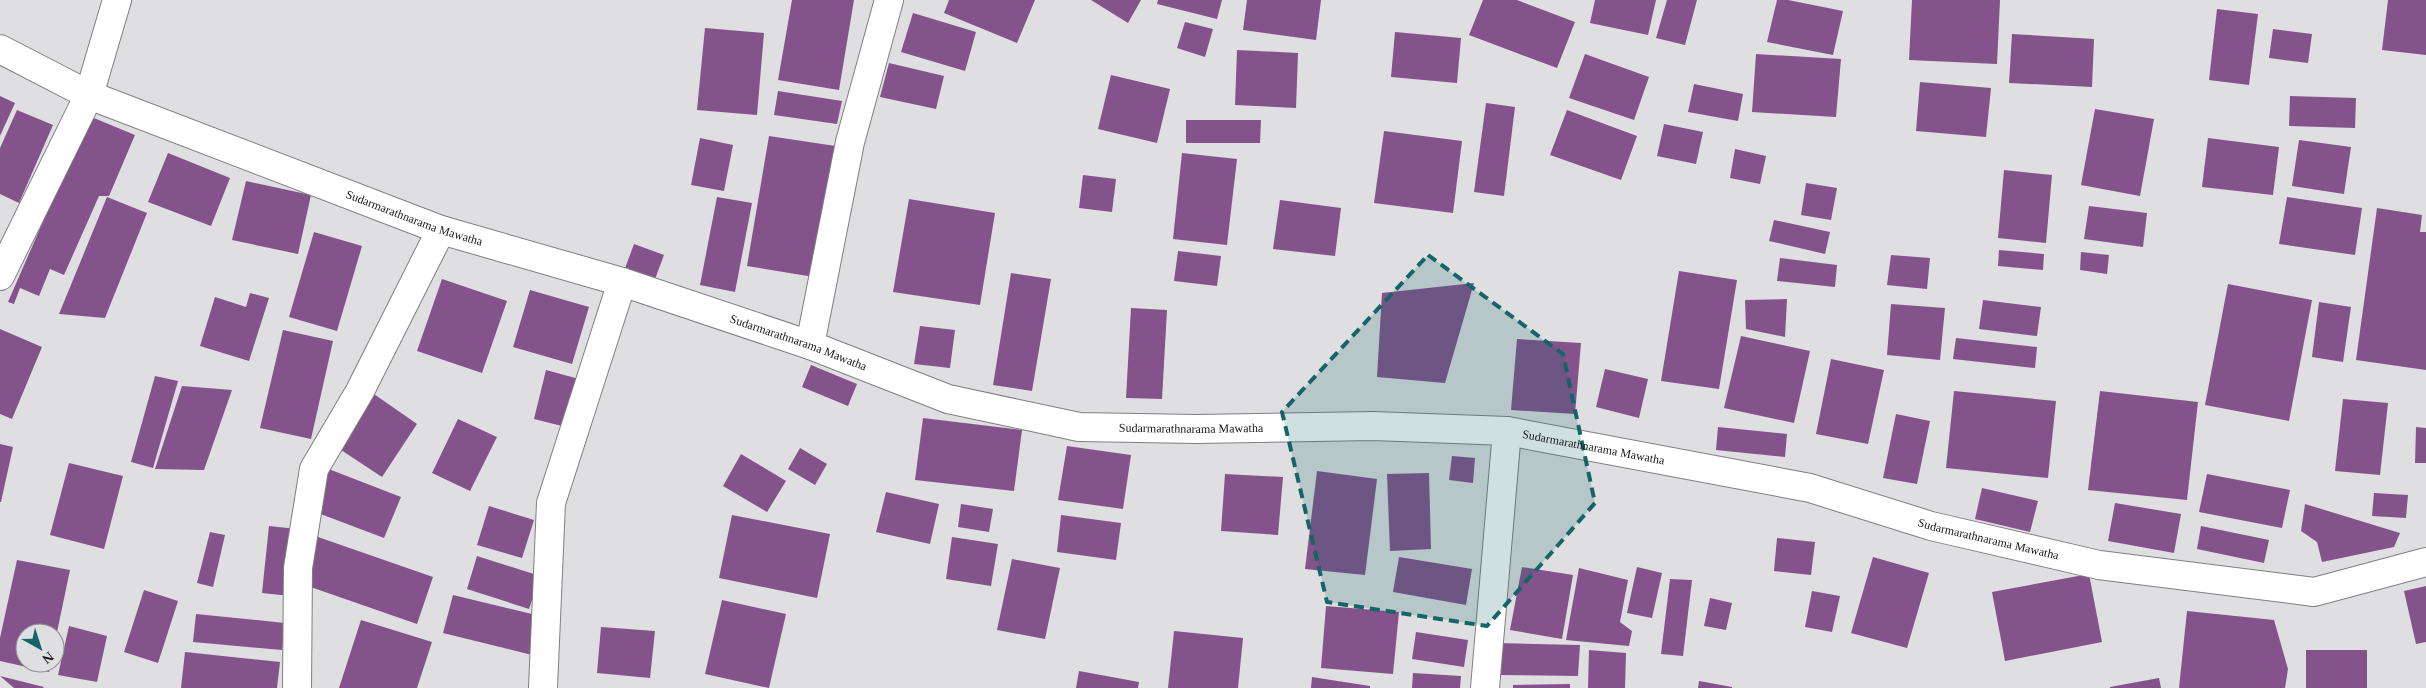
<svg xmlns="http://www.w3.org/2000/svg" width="2426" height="688" font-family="'Times New Roman',serif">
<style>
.building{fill:#84538b}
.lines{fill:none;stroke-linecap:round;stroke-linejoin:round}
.minor-casing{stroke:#7f7f82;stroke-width:30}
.minor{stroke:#fff;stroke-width:28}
.marked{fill:#156468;fill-opacity:0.2;stroke:#156468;stroke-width:4;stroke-dasharray:10 6;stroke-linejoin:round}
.labels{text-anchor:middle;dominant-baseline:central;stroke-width:4;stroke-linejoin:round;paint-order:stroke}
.street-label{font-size:12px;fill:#161618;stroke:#dfdfe2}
</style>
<rect width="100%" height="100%" fill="#dfdfe2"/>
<!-- building -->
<g class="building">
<path d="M792 0H854L839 90 778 80Z"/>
<path d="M949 0H1035L1017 43 944 13Z"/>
<path d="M1091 0H1141L1128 23Z"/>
<path d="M1158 0H1222L1217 19 1157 4Z"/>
<path d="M1247 0H1321L1316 40 1243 30Z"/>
<path d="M1483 0H1517L1575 22 1557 68 1469 35Z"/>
<path d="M1595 0H1656L1648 35 1590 23Z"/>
<path d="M1667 0H1697L1685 45 1656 38Z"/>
<path d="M1777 0H1788L1843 11 1833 55 1767 42Z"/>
<path d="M1912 0H2000L1997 64 1909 60Z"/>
<path d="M2388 0H2426V55L2382 50Z"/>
<path d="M2217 9 2258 14 2249 85 2209 80Z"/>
<path d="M913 13 976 32 965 71 901 52Z"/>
<path d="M1185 22 1213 29 1205 57 1177 48Z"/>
<path d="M705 28 764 33 757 115 697 110Z"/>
<path d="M2273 29 2312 34 2308 63 2269 58Z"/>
<path d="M1395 32 1461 38 1457 83 1391 77Z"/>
<path d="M2012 34 2094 39 2092 87 2009 83Z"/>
<path d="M1237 50 1298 53 1296 108 1235 105Z"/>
<path d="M1585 54 1649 77 1634 120 1569 98Z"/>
<path d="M1756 54 1841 59 1836 117 1752 112Z"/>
<path d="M889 63 944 76 936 109 880 97Z"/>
<path d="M1111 75 1170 89 1157 143 1098 129Z"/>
<path d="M1920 82 1991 88 1986 137 1916 131Z"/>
<path d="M1694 84 1743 94 1738 121 1688 112Z"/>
<path d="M778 91 842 101 837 124 774 115Z"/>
<path d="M0 96 15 103 0 136Z"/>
<path d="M2290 96 2356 98 2355 128 2289 126Z"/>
<path d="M1486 103 1515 107 1504 196 1474 192Z"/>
<path d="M2095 109 2154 119 2140 196 2081 185Z"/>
<path d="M17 110 53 125 19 203 0 194V148Z"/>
<path d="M1567 110 1637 136 1621 180 1550 155Z"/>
<path d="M89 116 135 135 109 196H99L64 275 50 269 39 296 20 288 14 304 8 302Z"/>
<path d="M1186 120H1261L1260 143H1186Z"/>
<path d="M1664 124 1703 132 1696 164 1657 156Z"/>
<path d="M1384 131 1462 141 1453 213 1374 203Z"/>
<path d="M769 136 842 147 820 278 747 266Z"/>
<path d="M700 138 733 145 724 191 691 185Z"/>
<path d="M2208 138 2279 147 2273 195 2202 187Z"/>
<path d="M2299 140 2351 147 2344 194 2292 186Z"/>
<path d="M1735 149 1766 156 1760 184 1730 178Z"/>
<path d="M168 153 230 178 211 226 148 202Z"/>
<path d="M1182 153 1237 159 1227 245 1173 239Z"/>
<path d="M2004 170 2052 175 2046 243 1998 238Z"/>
<path d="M1083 175 1116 179 1112 212 1079 208Z"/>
<path d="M246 181 311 195 298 254 232 240Z"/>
<path d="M1806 183 1837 188 1831 220 1801 215Z"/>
<path d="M107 197 147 213 105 318 59 314Z"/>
<path d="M717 197 752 203 735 292 700 285Z"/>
<path d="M2287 197 2362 208 2355 255 2279 244Z"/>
<path d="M909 199 995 213 980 305 893 292Z"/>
<path d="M1280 200 1341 208 1335 256 1273 249Z"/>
<path d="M2089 206 2147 213 2143 247 2084 239Z"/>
<path d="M2377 208 2422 215 2420 232H2426V370L2356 360Z"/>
<path d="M1774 220 1830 232 1825 254 1769 241Z"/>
<path d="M314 232 362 246 337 331 289 317Z"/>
<path d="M634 244 664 255 654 282 624 271Z"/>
<path d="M1999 250 2044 254 2043 270 1998 266Z"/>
<path d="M1178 251 1221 256 1217 286 1174 281Z"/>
<path d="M2081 252 2109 255 2107 274 2080 270Z"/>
<path d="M1891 255 1930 258 1927 289 1887 285Z"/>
<path d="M1780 258 1837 265 1835 287 1777 281Z"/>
<path d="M1679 271 1737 280 1719 389 1661 381Z"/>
<path d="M1011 273 1051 279 1032 391 993 385Z"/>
<path d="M442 279 507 301 482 373 417 351Z"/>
<path d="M1474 283 1445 383 1377 377 1382 293Z"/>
<path d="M2228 284 2312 300 2289 421 2205 405Z"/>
<path d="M530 290 589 307 572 364 513 347Z"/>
<path d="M250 293 269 298 249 361 200 346 215 297 246 307Z"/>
<path d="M1787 299 1785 337 1746 329 1745 300Z"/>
<path d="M1983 300 2041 307 2037 336 1979 329Z"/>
<path d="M2319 302 2351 307 2343 362 2312 357Z"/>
<path d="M1891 304 1945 308 1940 360 1887 355Z"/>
<path d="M1131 308 1167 310 1162 399 1126 398Z"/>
<path d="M920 326 955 330 950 368 914 364Z"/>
<path d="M0 329 42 347 12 419 0 414Z"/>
<path d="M283 330 333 341 311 439 260 428Z"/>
<path d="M1741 336 1810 351 1794 423 1724 408Z"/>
<path d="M1956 338 2037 347 2035 368 1953 359Z"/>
<path d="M1517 339 1581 343 1575 414 1511 410Z"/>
<path d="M1831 359 1884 370 1868 444 1816 434Z"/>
<path d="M811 365 857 384 848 406 802 387Z"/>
<path d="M1605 369 1648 379 1639 418 1596 407Z"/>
<path d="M546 370 579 379 566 427 534 419Z"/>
<path d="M155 376 178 381 153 468 131 462Z"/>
<path d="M182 386 232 390 204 470 155 469Z"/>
<path d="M1954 391 2056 401 2048 478 1946 468Z"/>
<path d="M2100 391 2198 402 2187 500 2088 490Z"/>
<path d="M371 392 417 424 382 477 335 446Z"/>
<path d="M2343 399 2388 403 2380 475 2335 471Z"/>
<path d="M1896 414 1930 421 1917 484 1883 478Z"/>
<path d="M923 418 1022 430 1014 491 915 480Z"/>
<path d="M458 419 497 437 470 491 432 473Z"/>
<path d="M1718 427 1787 434 1785 457 1716 450Z"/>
<path d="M2416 427 2426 428V463H2415Z"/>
<path d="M0 444 13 447 1 502H0Z"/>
<path d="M1067 446 1131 455 1123 509 1058 500Z"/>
<path d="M800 448 827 464 815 485 788 469Z"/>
<path d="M741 454 786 481 767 512 723 486Z"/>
<path d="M1452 456 1475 458 1473 483 1449 480Z"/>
<path d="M69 463 123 476 104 549 50 535Z"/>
<path d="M326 468 401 497 384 538 310 510Z"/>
<path d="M1317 471 1377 479 1365 575 1305 569Z"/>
<path d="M1429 473 1431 549 1390 551 1387 474Z"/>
<path d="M1225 474 1283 477 1278 535 1221 531Z"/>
<path d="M2207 474 2290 490 2282 528 2199 512Z"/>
<path d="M1982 488 2038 501 2030 532 1975 519Z"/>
<path d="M886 492 939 504 930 544 876 532Z"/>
<path d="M2374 493 2408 495 2406 518 2372 516Z"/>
<path d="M2115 503 2181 514 2174 553 2108 541Z"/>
<path d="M961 504 993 509 989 532 958 527Z"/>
<path d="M2305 504 2400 533 2394 547 2322 562 2317 542 2301 531Z"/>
<path d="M489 506 534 520 522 558 477 545Z"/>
<path d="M732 515 830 534 817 598 719 578Z"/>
<path d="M1061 515 1121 523 1116 560 1057 552Z"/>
<path d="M269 526 297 529 290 596 262 593Z"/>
<path d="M2201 526 2269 540 2264 563 2197 549Z"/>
<path d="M210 532 225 535 213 587 197 583Z"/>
<path d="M318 537 433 577 417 624 302 584Z"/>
<path d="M952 537 998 544 991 586 946 579Z"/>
<path d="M1777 538 1815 542 1811 575 1774 571Z"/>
<path d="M477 556 540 576 529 609 467 589Z"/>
<path d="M1399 557 1472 569 1466 605 1393 592Z"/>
<path d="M1873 557 1929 573 1907 648 1851 633Z"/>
<path d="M1012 559 1060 568 1045 639 997 630Z"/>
<path d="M17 560 70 570 56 637 55 633H25V663H51L49 672 0 661V638Z"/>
<path d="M1522 567 1573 575 1562 639 1510 630Z"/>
<path d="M1637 567 1662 573 1652 618 1627 613Z"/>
<path d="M1579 568 1628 580 1620 622 1632 631 1629 646 1566 640Z"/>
<path d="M2089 574 2102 642 2005 661 1992 592Z"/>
<path d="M1670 579 1692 580 1683 656 1661 654Z"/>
<path d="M2426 586V642L2416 644 2404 591Z"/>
<path d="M144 590 178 601 158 663 124 652Z"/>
<path d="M1812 591 1840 596 1832 632 1805 627Z"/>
<path d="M453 595 553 619 544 658 443 633Z"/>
<path d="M1710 598 1732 603 1726 630 1704 626Z"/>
<path d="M722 600 786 614 769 688 705 674Z"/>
<path d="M1326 606 1399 612 1393 674 1321 668Z"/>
<path d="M2187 611 2274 620 2288 669 2285 688H2179Z"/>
<path d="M196 614 285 623 282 650 193 642Z"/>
<path d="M361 620 432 642 417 688H339Z"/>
<path d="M69 626 107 636 97 682 58 675Z"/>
<path d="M601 627 655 631 650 678 597 673Z"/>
<path d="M1174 631 1243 638 1238 688H1168Z"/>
<path d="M1416 632 1468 640 1464 667 1412 659Z"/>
<path d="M1498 643 1580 645 1578 676 1497 675Z"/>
<path d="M1589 650 1626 653 1625 688H1588Z"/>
<rect x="2306" y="650" width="61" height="38"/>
<path d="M185 652 280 662 277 688H181Z"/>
<path d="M1079 671 1139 682 1138 688H1076Z"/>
<path d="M1413 673 1461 676 1460 688H1412Z"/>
<path d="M0 676 44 687 43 688H14Z"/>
<path d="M1312 677 1370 686V688H1311Z"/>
<path d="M2159 678 2161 688H2110V687Z"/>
<path d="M1699 681 1732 687V688H1698Z"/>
<path d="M1570 684V688H1513V685Z"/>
</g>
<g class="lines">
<!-- minor casing -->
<g class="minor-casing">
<g id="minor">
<path id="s1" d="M0 49 89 95 441 230 622 282 810 345 948 399 1079 427 1196 429 1373 426 1507 431 1810 488 1931 526 2099 565 2314 592 2426 562"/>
<path d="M0 276 89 95 117 0"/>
<path d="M810 345 850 142 889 0"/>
<path d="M297 688 298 568 314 469 360 391 441 230"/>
<path d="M543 688 551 503 622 282"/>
<path d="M1485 688 1507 431"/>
</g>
</g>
<!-- minor -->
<use href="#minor" class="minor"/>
</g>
<!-- marked area -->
<path class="marked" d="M1428 255 1563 354 1595 503 1487 626 1327 602 1282 412Z"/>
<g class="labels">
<!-- street labels -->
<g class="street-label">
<text stroke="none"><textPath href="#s1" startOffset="448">Sudarmarathnarama Mawatha</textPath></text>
<text stroke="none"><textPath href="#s1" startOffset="852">Sudarmarathnarama Mawatha</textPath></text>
<text stroke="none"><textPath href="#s1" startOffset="1258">Sudarmarathnarama Mawatha</textPath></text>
<text stroke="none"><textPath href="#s1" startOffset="1662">Sudarmarathnarama Mawatha</textPath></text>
<text stroke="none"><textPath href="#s1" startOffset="2068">Sudarmarathnarama Mawatha</textPath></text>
</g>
</g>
<!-- north arrow -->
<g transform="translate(40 648) rotate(141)"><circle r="24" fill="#dfdfe2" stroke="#8f8f91"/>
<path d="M0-4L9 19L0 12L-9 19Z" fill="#156468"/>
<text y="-8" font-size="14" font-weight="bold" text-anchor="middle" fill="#161618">N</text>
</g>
</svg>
